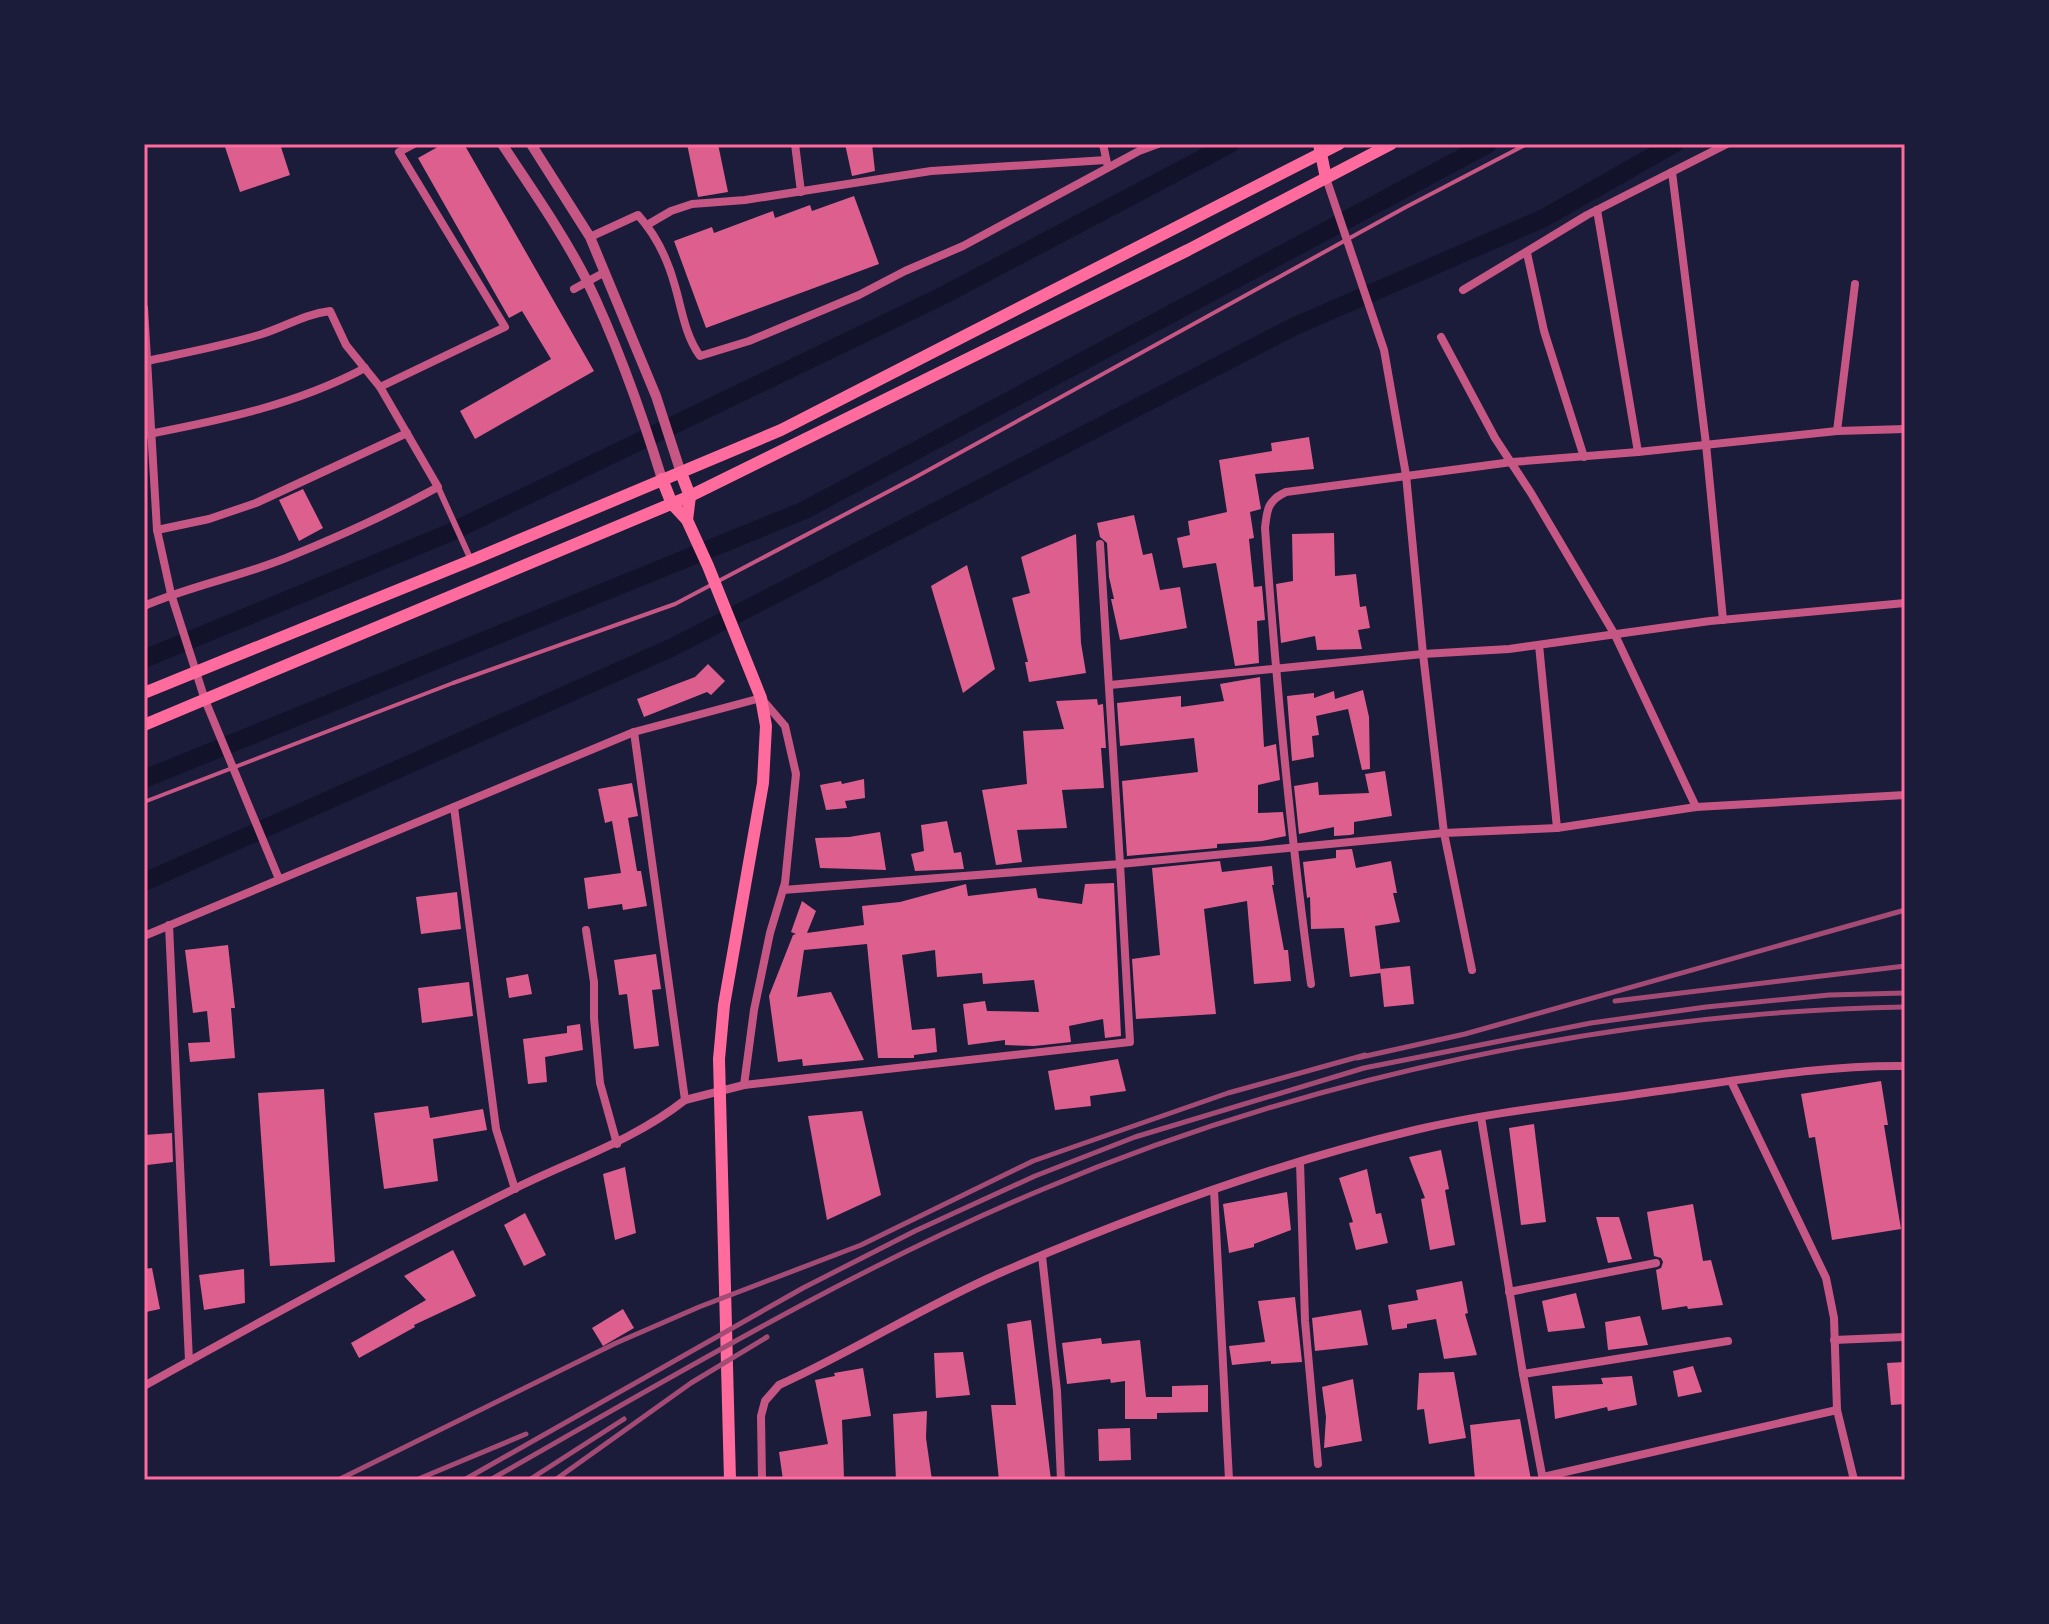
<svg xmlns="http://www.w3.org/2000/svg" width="2049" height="1624" font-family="'Alegreya Sans',sans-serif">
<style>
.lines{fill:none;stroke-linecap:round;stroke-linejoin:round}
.canal{stroke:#12122b;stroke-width:18}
.building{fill:#dd5f8e}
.service{stroke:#c65784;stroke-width:4}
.pedestrian{stroke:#c65784;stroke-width:6}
.minor{stroke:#c65784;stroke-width:8}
.tertiary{stroke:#c65784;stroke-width:10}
.secondary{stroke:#ff6b9d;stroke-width:12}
.primary{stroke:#ff6b9d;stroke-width:12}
.rail{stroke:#a44b75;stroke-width:5}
.neatline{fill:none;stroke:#ff6b9d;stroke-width:3}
</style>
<rect width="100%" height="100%" fill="#1b1b3a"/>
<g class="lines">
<!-- canal -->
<g class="canal">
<path d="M144 659 449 533 944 295 1230 144"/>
<path d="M144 779 805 510 1488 144"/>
<path d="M144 882 673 647 1293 327 1544 218 1674 144"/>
</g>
</g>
<!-- building -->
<g class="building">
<path d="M224 144H280L290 175 240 192Z"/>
<path d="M443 144H464L594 371 475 439 460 411 551 359 522 311 509 318 418 158Z"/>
<path d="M687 144H718L728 192 698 197Z"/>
<path d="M845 144H872L875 171 852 176Z"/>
<path d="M854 196 879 264 706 328 674 241 712 227 714 233 773 211 775 218 810 205 812 211Z"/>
<path d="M1309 437 1314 469 1255 474 1261 509 1250 512 1254 538 1249 539 1254 587 1262 586 1265 620 1257 621 1259 663 1235 666 1216 563 1183 568 1177 538 1190 535 1188 521 1227 512 1219 460 1272 451 1271 443Z"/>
<path d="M303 489 323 528 299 541 279 500Z"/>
<path d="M1134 515 1143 555 1152 553 1160 590 1180 587 1187 628 1120 640 1111 599H1114L1109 577 1107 543 1100 537 1097 523Z"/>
<path d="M1334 533 1335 576 1356 574 1360 607 1366 606 1370 628 1358 630 1362 649 1317 650 1315 636 1281 643 1276 584 1293 581 1292 534Z"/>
<path d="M1076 534 1081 643 1086 673 1029 682 1025 662H1028L1012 598 1030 593 1021 557Z"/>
<path d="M967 565 995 669 963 693 931 586Z"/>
<path d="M708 664 725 681 711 695 707 692 644 717 637 699 695 677Z"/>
<path d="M1260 677 1264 747 1276 744 1280 780 1258 785V813L1283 812 1286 836 1262 841 1217 844V848L1127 856 1122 781 1198 772 1194 738 1120 746 1117 703 1181 696V707L1224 701 1220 684Z"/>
<path d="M1363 690 1369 717 1370 769 1362 770 1348 709 1316 716 1319 735 1312 736 1314 757 1292 761 1287 696 1314 693V698L1334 691 1335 699Z"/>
<path d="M1097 699 1098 705 1103 704 1106 748H1101L1104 788 1062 790 1067 828 1017 830 1022 862 996 865 982 790 1027 784 1023 731 1064 729 1056 701Z"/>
<path d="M1385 771 1392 816 1354 822V834L1350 835 1334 836V827L1299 834 1294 786 1318 782 1319 795 1369 793 1365 774Z"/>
<path d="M864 779 865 798 845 801 847 808 826 810 820 785 841 781 842 784Z"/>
<path d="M632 783 638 816 628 818 637 871H641L647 906 623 910 622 904 588 909 584 878 621 873 612 821 605 823 598 789Z"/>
<path d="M947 821 954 853 961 852 964 869 915 871 911 854 924 851 921 825Z"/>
<path d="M880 832 886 870 820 868 815 838 849 837Z"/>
<path d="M1352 849 1356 868 1391 861 1397 893H1393L1400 922 1375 926 1381 973 1350 977 1344 928 1311 929 1310 897 1307 898 1303 862 1336 858V850Z"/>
<path d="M1220 861 1222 872 1272 866 1274 885H1272L1284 950H1288L1291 981 1254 984 1247 901 1204 909 1216 1014 1136 1019 1132 959 1160 955 1152 868Z"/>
<path d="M1114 883 1121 1036 1105 1038 1103 1019 1069 1026 1071 1042 1034 1046 1005 1045V1040L968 1045 963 1004 985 1001 987 1011 1039 1012 1034 980 983 984 982 973 937 977 935 950 902 955 912 1030 935 1028 937 1052 914 1055V1058H878L867 944 804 950 797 997 831 992 864 1060 803 1066 802 1059 778 1062 769 996 793 935 796 934 791 932 802 901 816 911 807 933 864 925 862 906 900 902 966 884 968 896 1036 888 1038 898 1082 904 1085 884Z"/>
<path d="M457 892 461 929 421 934 416 897Z"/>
<path d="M228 945 235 1008H231L235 1058 190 1062 188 1043 210 1042 207 1011 193 1013 185 950Z"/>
<path d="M656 954 661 989 652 990 659 1046 634 1049 627 994 619 995 614 960Z"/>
<path d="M1410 966 1414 1004 1384 1007 1380 969Z"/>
<path d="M528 974 532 994 509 998 506 978Z"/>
<path d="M469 982 473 1016 422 1023 418 988Z"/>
<path d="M580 1024 583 1050 545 1057 547 1082 528 1084 523 1039 567 1033V1026Z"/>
<path d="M1118 1059 1126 1091 1090 1096 1091 1106 1055 1110 1048 1071Z"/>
<path d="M1881 1081 1888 1125H1884L1901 1229 1832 1240 1815 1137 1809 1138 1801 1094Z"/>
<path d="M324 1089 335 1262 270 1266 258 1093Z"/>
<path d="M428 1106 430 1118 483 1109 487 1130 433 1139 438 1181 384 1189 374 1113Z"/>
<path d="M862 1111 881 1195 827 1220 808 1116Z"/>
<path d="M1534 1124 1546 1222 1521 1225 1509 1128Z"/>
<path d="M172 1133 173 1162 147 1165 144 1135Z"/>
<path d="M1441 1150 1449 1189 1445 1190 1455 1245 1430 1250 1421 1199 1425 1198 1409 1157Z"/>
<path d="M625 1167 636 1233 615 1240 603 1174Z"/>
<path d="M1367 1169 1376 1214 1381 1213 1388 1243 1356 1250 1349 1223 1353 1222 1339 1178Z"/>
<path d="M1287 1192 1291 1230 1254 1244V1247L1229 1253 1223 1204Z"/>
<path d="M1693 1204 1703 1261 1711 1260 1723 1305 1688 1309 1687 1306 1662 1310 1656 1270 1661 1268 1663 1262 1661 1258 1654 1256 1647 1212Z"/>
<path d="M525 1213 546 1255 524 1266 504 1225Z"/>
<path d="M1596 1217H1619L1632 1259 1608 1263Z"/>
<path d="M453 1250 476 1296 414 1325 415 1327 359 1358 351 1343 426 1300 404 1276Z"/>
<path d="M152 1268 160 1309 146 1312 144 1269Z"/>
<path d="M244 1269 245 1303 204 1310 199 1275Z"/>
<path d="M1462 1281 1468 1313 1465 1314 1477 1355 1444 1359 1436 1319 1407 1324V1328L1392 1330 1388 1305 1418 1300 1416 1290Z"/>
<path d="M1576 1293 1585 1328 1548 1332 1542 1301Z"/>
<path d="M1295 1297 1302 1362 1271 1364V1361L1232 1365 1229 1346 1265 1342 1258 1301Z"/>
<path d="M623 1309 634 1328 603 1346 592 1328Z"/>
<path d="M1361 1310 1368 1345 1315 1351 1312 1318Z"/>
<path d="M1640 1316 1648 1345 1608 1350 1605 1322Z"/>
<path d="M1031 1320 1051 1480H999L991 1405H1016L1007 1324Z"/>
<path d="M1101 1338 1102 1344 1140 1340 1146 1397H1172V1386L1208 1385V1412L1157 1413V1419H1125V1381L1111 1383 1110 1379 1067 1384 1062 1343Z"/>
<path d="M963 1352 970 1395 936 1398 934 1353Z"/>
<path d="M1905 1362V1404L1891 1405 1887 1363Z"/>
<path d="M1693 1366 1702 1392 1678 1397 1673 1371Z"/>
<path d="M863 1368 871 1416 842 1420 844 1478 783 1480 779 1452 828 1444 815 1380 835 1376 834 1373Z"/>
<path d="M1454 1372 1466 1438 1429 1444 1424 1409 1417 1410 1419 1373Z"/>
<path d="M1632 1376 1637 1405 1608 1411 1607 1407 1555 1419 1552 1386 1603 1384 1601 1378Z"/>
<path d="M1353 1379 1362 1441 1324 1448 1326 1417 1322 1387Z"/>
<path d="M927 1411 926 1438 932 1480H896L893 1414Z"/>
<path d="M1520 1419 1531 1480H1475L1470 1425Z"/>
<path d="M1130 1428 1131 1460 1099 1461 1098 1429Z"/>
</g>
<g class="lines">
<!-- service -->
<path class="service" d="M144 802 453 683 675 604 914 478 1406 207 1527 144"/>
<!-- pedestrian -->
<path class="pedestrian" d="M438 487 471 560"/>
<!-- minor -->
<g class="minor">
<path d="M795 144 801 192"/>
<path d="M1103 144 1107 163"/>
<path d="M1672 172 1706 444 1723 620"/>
<path d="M1597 210 1638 452"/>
<path d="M647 225 671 211 692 204 745 200 931 171 1106 160"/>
<path d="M590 237 638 215C656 235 668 260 675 286 682 310 685 335 700 356L749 341 859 295 905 271 963 246 1139 151 1158 144"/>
<path d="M1527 253 1544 331 1584 457"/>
<path d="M574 289 605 272"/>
<path d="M1463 290 1587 215 1727 144"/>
<path d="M144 308 157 530 171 594 205 700 279 879"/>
<path d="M1441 337 1495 438 1531 493 1615 635 1696 807"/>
<path d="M380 387 505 327 399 152 414 144"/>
<path d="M1837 431 1855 284"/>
<path d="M144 435C222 420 295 405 365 368"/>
<path d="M157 530 209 519 256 503 407 433"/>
<path d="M144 606C190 586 239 577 286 558 338 537 389 514 438 487L380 387 346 345 330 311C304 314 283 328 259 335 222 346 184 353 147 361"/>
<path d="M1539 645 1557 828"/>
<path d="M1110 685 1423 654 1509 649 1710 621 1905 603"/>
<path d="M454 807 496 1129 515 1189"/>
<path d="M783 890 1120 864 1100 544"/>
<path d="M169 925 189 1361"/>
<path d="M586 930 594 982V1018L600 1083 617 1144"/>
<path d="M144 936 634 732 761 698 785 726 796 774 785 883 770 933 754 1010 744 1085"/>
<path d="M1472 970 1444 833 1557 828 1696 807 1905 795"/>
<path d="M1311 984C1290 832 1276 681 1265 528 1267 509 1268 500 1286 492L1512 462 1638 452 1837 431 1905 429"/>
<path d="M1731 1081 1826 1278 1834 1318 1837 1410 1854 1480"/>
<path d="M685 1100 744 1085 1130 1042 1120 864 1444 833 1423 654 1406 475 1384 350 1326 178"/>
<path d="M1481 1117 1523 1374 1543 1480"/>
<path d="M1300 1162 1305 1321 1318 1464"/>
<path d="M1214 1190 1229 1480"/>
<path d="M1042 1256 1057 1391 1061 1480"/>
<path d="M1509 1292 1656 1263"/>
<path d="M1834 1340 1905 1337"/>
<path d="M1523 1374 1728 1341"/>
<path d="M144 1386C266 1318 389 1251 514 1189 572 1160 633 1141 685 1100L634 732"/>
<path d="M1543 1477 1837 1410"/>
<path d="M762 1480 761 1416 765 1401 779 1385C854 1351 924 1306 1000 1273 1134 1215 1273 1164 1415 1130 1495 1111 1578 1103 1659 1091 1740 1080 1823 1065 1905 1066"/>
</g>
<!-- tertiary -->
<g class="tertiary">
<path d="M502 144C531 188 562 232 586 279 617 343 641 411 662 479"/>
<path d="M531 144 590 237 656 396 681 473"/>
</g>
<!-- secondary -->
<path class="secondary" d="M1319 144 1326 178"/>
<!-- primary -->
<g class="primary">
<path d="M681 473 690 496 687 520"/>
<path d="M662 479 672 504 687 520 708 566 761 698 766 726 763 783 724 1005 719 1059 730 1480"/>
<path d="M144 693 472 560 781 430 1339 144"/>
<path d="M144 725 690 496 1188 250 1391 144"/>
</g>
<!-- rail -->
<g class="rail">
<path d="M1615 1001 1905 966"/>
<path d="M1357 1058 1465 1034 1905 910"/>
<path d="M338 1480 616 1343 699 1307 861 1245 1033 1161 1228 1093 1365 1055"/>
<path d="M416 1480 526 1434"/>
<path d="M464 1480 803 1288 915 1231 1035 1176 1135 1137 1364 1068 1591 1023 1706 1007 1829 995 1905 993"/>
<path d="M490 1480C670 1378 850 1270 1041 1190 1308 1077 1615 1012 1905 1007"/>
<path d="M529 1480 624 1419"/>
<path d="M555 1480 691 1383 767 1337"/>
</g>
</g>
<!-- border -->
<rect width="2049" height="1624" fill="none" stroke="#1b1b3a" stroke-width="292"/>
<rect x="146" y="146" width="1757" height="1332" class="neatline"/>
</svg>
